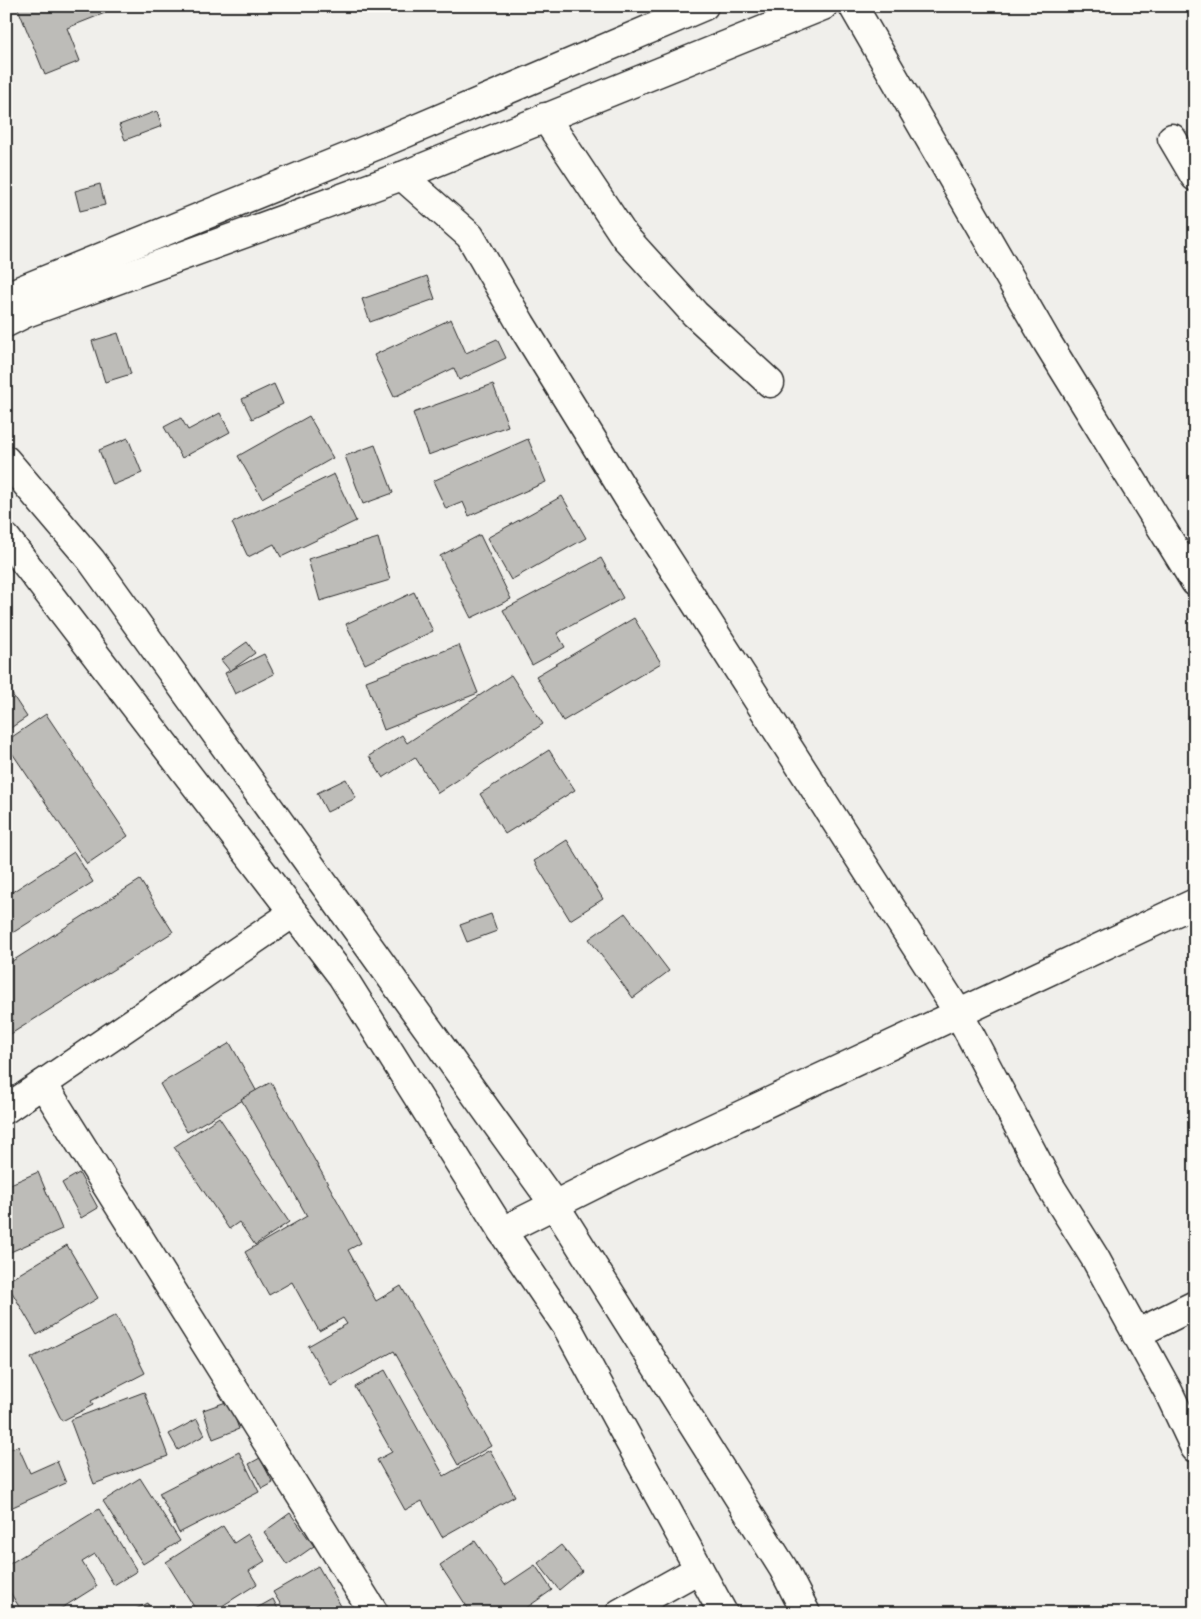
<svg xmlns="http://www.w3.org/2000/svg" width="1201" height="1619" font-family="Caveat,sans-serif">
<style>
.building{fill:#bdbcb8;stroke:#2b2b2b}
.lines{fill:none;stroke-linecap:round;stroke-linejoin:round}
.minor-casing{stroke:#2b2b2b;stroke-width:31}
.major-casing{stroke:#2b2b2b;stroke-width:31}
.minor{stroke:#fdfcf7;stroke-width:28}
.major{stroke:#fdfcf7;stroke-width:28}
</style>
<rect width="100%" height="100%" fill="#f0efeb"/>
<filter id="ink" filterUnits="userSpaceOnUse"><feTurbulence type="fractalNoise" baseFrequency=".02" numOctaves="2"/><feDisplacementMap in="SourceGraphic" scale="10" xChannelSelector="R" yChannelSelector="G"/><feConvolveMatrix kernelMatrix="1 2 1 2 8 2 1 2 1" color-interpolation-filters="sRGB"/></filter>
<g filter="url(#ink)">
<!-- building -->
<g class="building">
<path d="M17 6H102L105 13 67 28 80 61 45 75Z"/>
<path d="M157 111 162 126 125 140 119 125Z"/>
<path d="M100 184 105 205 80 211 75 191Z"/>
<path d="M427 276 435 299 370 322 362 299Z"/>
<path d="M451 319 466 353 497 339 506 358 459 380 454 368 394 397 374 355Z"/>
<path d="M118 333 131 374 105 382 92 341Z"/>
<path d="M274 384 283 404 252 419 242 399Z"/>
<path d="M493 384 508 426 428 455 413 413Z"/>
<path d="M220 413 230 432 182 458 164 427 181 418 188 430Z"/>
<path d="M309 416 333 458 262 498 238 456Z"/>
<path d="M128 438 142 473 113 485 99 450Z"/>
<path d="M528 439 546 482 469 516 463 502 446 509 433 481Z"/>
<path d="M375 445 393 493 363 504 345 456Z"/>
<path d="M334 474 356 521 281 557 274 544 248 557 232 523Z"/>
<path d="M562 496 586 538 511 580 487 538Z"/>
<path d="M480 535 511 599 471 618 440 556Z"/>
<path d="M378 538 390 580 320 601 308 559Z"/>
<path d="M601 558 623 598 557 633 565 647 532 665 503 610Z"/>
<path d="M414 592 433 631 365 664 346 624Z"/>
<path d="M634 618 661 663 563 721 536 676Z"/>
<path d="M247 642 255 653 230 671 221 660Z"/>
<path d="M459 645 478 693 384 730 366 681Z"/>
<path d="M264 654 274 674 235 694 225 673Z"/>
<path d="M511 675 543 724 438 793 415 757 383 778 369 756 402 735 407 743Z"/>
<path d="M6 685 27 717 6 731Z"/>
<path d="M46 714 128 836 87 864 6 744V741Z"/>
<path d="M549 750 575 790 505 834 480 794Z"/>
<path d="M346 779 356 798 327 812 317 793Z"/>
<path d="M567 840 603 899 570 920 534 861Z"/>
<path d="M74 852 93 882 6 937V896Z"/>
<path d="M140 880 173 932 6 1037V965Z"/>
<path d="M625 913 669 971 633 998 589 939Z"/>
<path d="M491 914 497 931 467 942 460 925Z"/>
<path d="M230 1043 257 1092 187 1132 160 1084Z"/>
<path d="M271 1082 361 1243 348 1250 376 1301 401 1286 491 1446 458 1465 394 1351 331 1386 308 1346 347 1324 343 1318 319 1331 292 1282 269 1295 245 1252 307 1216 241 1099Z"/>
<path d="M219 1117 289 1222 255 1245 239 1222 229 1229 174 1147Z"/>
<path d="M38 1172 62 1229 6 1254V1186Z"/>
<path d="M79 1173 98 1208 81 1218 62 1183Z"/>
<path d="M67 1245 98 1298 37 1335 6 1282Z"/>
<path d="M116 1315 145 1373 91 1401 93 1405 62 1421 31 1358Z"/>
<path d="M385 1370 444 1476 490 1450 515 1496 442 1537 422 1501 405 1510 377 1460 392 1452 355 1387Z"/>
<path d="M144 1392 168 1456 94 1484 70 1420Z"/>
<path d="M229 1401 239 1429 213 1439 203 1410Z"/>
<path d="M197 1419 205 1435 178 1450 169 1434Z"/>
<path d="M18 1446 30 1473 57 1461 66 1483 6 1510V1451Z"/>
<path d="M239 1452 259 1492 179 1533 159 1493Z"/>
<path d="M260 1458 273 1483 262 1489 249 1464Z"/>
<path d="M140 1478 180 1541 143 1564 103 1501Z"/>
<path d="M99 1509 137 1571 114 1585 95 1554 82 1562 97 1586 54 1613H23L6 1586V1566Z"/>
<path d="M290 1513 314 1546 287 1565 264 1532Z"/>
<path d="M223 1526 234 1543 248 1534 265 1561 249 1571 257 1584 211 1613H198L166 1562Z"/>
<path d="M475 1541 505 1585 535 1565 552 1590 519 1613H471L440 1565Z"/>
<path d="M561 1545 582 1571 559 1590 538 1563Z"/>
<path d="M318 1566 345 1613H286L273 1592Z"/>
<path d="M273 1599 280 1613H248Z"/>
<path d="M148 1603 152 1613H128Z"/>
</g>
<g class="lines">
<!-- minor casing -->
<g class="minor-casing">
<g id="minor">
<path d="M853 6 1047 342 1195 582"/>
<path d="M545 117 625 237 695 314 770 383"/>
<path d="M1172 138 1195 177"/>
<path d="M402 176 470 236 521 324 632 504 958 1012 1050 1186 1095 1258 1168 1391 1195 1448"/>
<path d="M43 1084 374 1613"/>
<path d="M6 1109 292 914"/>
<path d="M502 1231 632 1166 1195 903"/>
<path d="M1136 1334 1195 1305"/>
<path d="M620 1613 699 1569"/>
</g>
</g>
<!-- major casing -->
<g class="major-casing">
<g id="major">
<path d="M6 296 385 142 704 6"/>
<path d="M6 323 26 313 402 176 823 6"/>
<path d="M6 460 91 560 554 1204 783 1568 806 1613"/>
<path d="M6 538 342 976 502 1231 567 1327 723 1613"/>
</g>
</g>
<!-- minor -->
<use href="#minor" class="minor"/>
<!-- major -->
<use href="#major" class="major"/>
</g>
</g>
<!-- margin -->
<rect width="1201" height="1619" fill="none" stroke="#fdfcf7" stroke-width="25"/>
<rect x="12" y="12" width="1176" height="1594" fill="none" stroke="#2b2b2b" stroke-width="2" filter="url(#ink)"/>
</svg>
